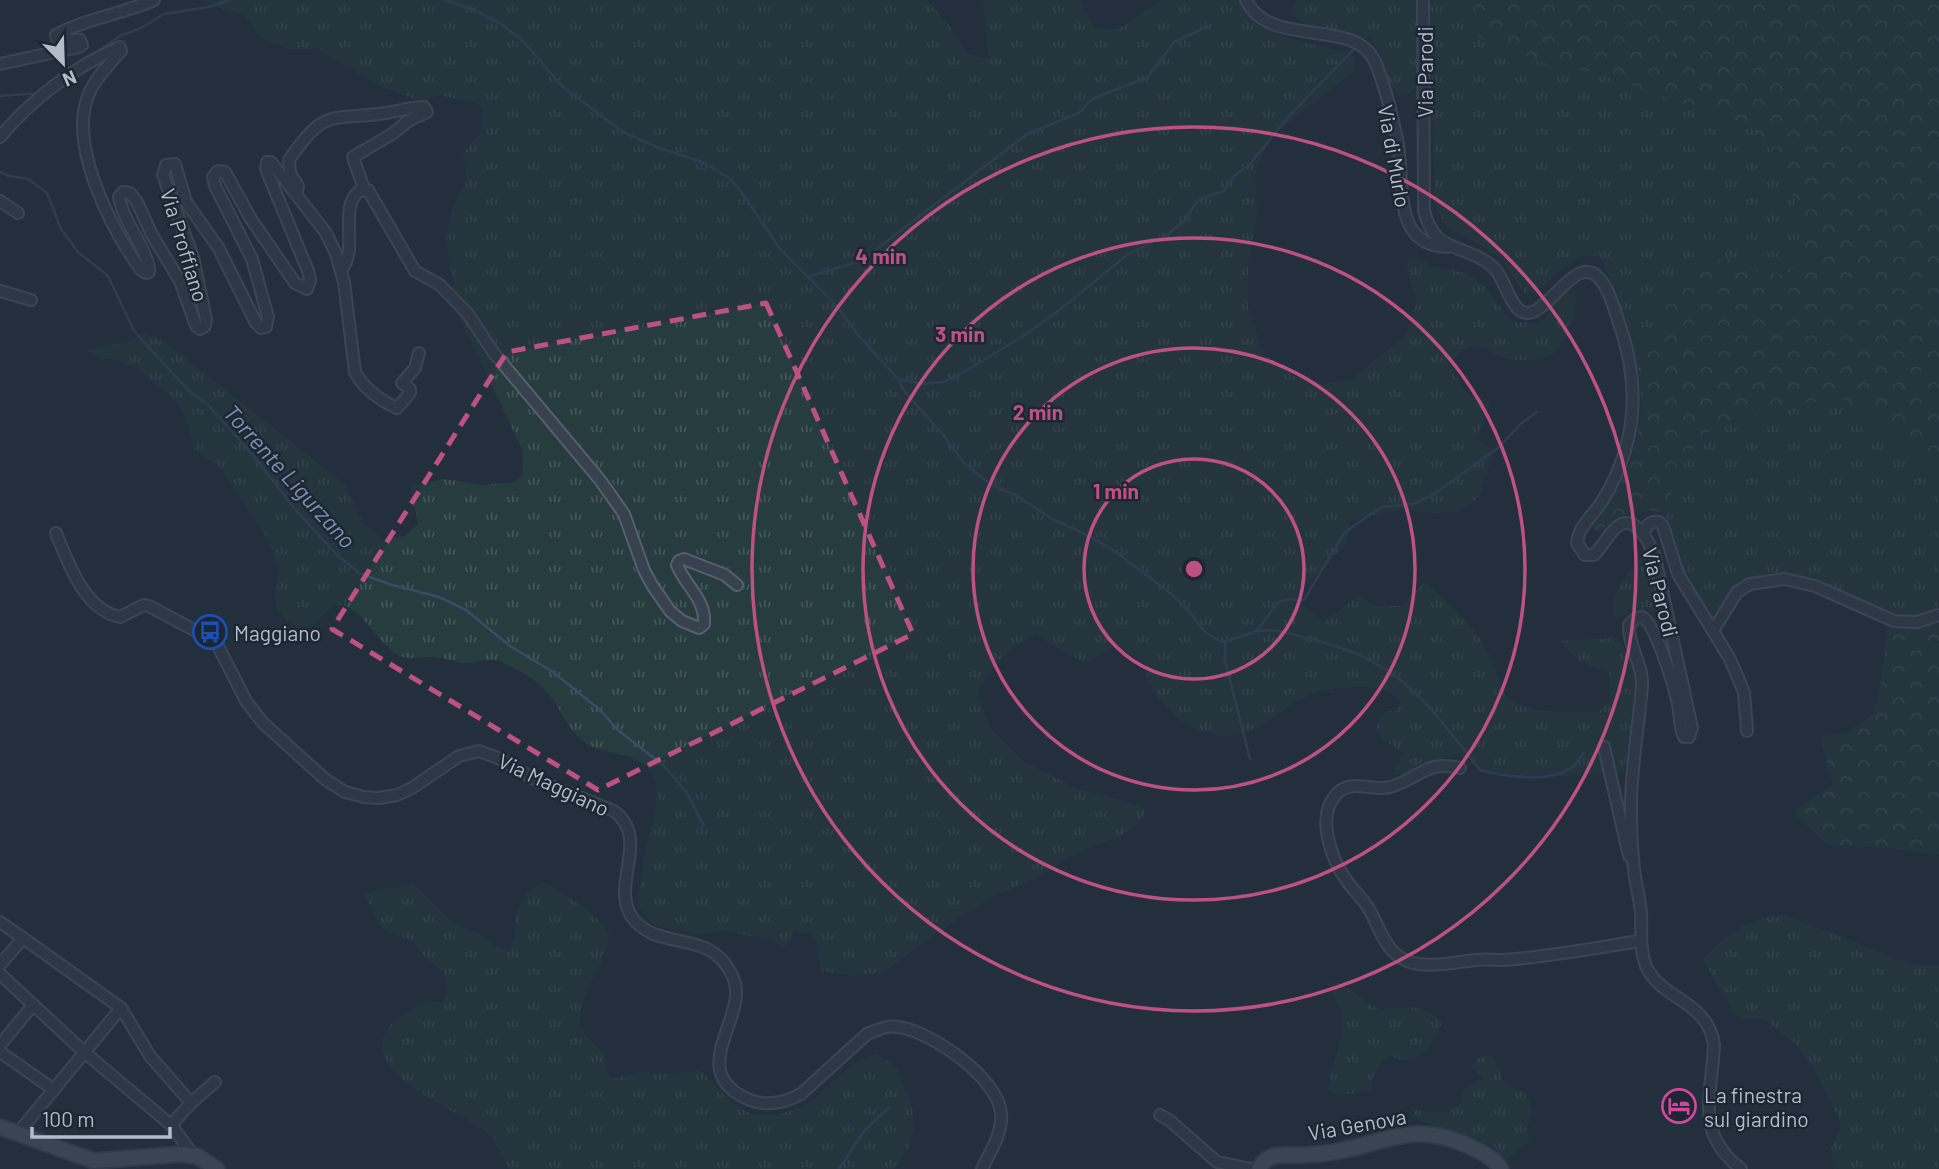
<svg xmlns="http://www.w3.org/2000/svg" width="1939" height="1169" font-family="Barlow,sans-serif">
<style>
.grass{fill:url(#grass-tufts)}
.forest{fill:url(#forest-crowns)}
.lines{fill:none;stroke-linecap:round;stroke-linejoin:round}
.stream{stroke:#394c67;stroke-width:2.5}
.minor-casing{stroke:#565f6c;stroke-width:14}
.major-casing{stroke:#414a57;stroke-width:18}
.minor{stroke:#38414e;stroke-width:10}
.major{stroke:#56606e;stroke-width:14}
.marked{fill:none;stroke:#bd5182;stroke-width:5;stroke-dasharray:14 9;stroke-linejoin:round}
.ring{fill:none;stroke:#bd5182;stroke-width:3.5}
.labels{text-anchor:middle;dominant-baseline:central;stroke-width:5;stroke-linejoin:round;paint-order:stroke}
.street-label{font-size:21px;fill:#b4bcc9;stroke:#1d2633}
.poi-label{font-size:21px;fill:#b4bcc9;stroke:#1d2633;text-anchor:start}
.water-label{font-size:23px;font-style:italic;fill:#7c92b1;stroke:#1d2633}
.centre{fill:#bd5182;stroke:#1d2633;stroke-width:3.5}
.ring-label{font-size:21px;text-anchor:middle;font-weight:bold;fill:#bd5182;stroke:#1d2633;stroke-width:5;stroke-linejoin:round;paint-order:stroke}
</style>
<defs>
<pattern id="grass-tufts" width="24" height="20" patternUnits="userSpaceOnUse" patternTransform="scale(1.75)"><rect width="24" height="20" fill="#263c3f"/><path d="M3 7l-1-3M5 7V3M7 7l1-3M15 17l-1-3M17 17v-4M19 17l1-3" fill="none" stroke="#435659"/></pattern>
<pattern id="forest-crowns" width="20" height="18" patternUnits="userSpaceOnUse" patternTransform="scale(1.75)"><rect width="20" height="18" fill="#263c3f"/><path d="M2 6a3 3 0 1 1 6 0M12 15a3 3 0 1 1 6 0" fill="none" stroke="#435659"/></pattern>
</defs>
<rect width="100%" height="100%" fill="#242f3e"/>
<!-- grass -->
<g class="grass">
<path d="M198 0H927L948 24 967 54 989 59 983 0H1082L1086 14 1096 28 1119 29 1162 0H1239C1256 39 1314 44 1350 53L1354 57 1355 71 1269 137 1255 174 1257 214 1248 263V308L1264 354 1294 376 1321 383 1351 380 1405 336 1417 302 1406 267 1410 254 1433 267 1465 273 1486 287 1510 321 1540 324 1562 297 1568 292 1576 296C1577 311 1566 347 1552 354 1541 360 1521 361 1509 359 1497 357 1485 346 1473 346 1463 346 1457 355 1452 362 1457 385 1467 399 1491 402L1476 439 1494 451 1479 497 1459 512 1432 513 1401 510 1350 520 1346 543 1295 598 1324 622 1358 596 1376 606H1403L1422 584H1428C1450 605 1475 626 1489 654 1496 667 1497 688 1509 698 1529 716 1575 711 1599 712L1611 699 1609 671 1580 662 1559 641 1619 638 1636 672V695L1624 773 1527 778 1484 770 1460 754C1450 756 1440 758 1431 762 1418 768 1407 779 1393 773L1404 753 1383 739 1376 727 1379 718 1386 711H1395L1399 707V699C1388 689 1369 686 1354 687 1333 687 1316 691 1297 701 1284 707 1274 719 1261 726 1233 740 1200 738 1176 716 1153 693 1151 695 1144 662L1115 646 1097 657 1083 662 1036 635C1005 648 995 665 977 692L990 728 1023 761 1073 787 1143 807 1145 813 1137 824 1117 838 1103 842 1065 859 1050 871 990 898 932 936 882 973 853 975 821 971 816 939 808 933 794 932 784 947 769 939 751 936 722 931 697 934 653 925 637 905C640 889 641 873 644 857 648 835 664 795 652 774 640 752 610 756 591 746 570 736 562 710 548 693 537 679 515 668 499 661 489 657 478 663 468 663 458 664 446 658 436 657 424 656 413 661 400 656 379 646 361 605 340 605 325 606 318 625 302 631L283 617 277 608 275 595 279 572 268 539 218 465 194 449 185 414 171 396 136 368 115 359H103L85 350 127 342 143 333 165 342 345 485 364 525 383 539 405 536 418 524 410 486 444 479 483 485 515 482 523 474 522 449 456 310 446 236 452 210 467 180 463 153 480 134 484 108 477 103 438 95 423 102 382 87 317 49H289L263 40 245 16Z"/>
<path d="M1296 0H1416V87L1408 94 1398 95C1384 79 1384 57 1371 39L1306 25 1291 14Z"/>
<path d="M1430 0H1939V854L1874 847 1828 845 1793 812 1833 785 1820 737 1846 733 1874 714 1883 671 1887 630 1880 610 1806 577 1775 574 1756 577 1734 586 1713 618 1679 561 1664 513C1637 505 1620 515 1599 531L1593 530 1592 525C1599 517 1607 509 1613 500 1664 422 1636 332 1599 256L1580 257 1553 275 1546 286 1525 294 1500 258 1466 236 1446 228 1435 205Z"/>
<path d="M1644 553 1654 576 1660 606 1651 613 1637 608 1616 619C1606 596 1631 570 1644 553Z"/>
<path d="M544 883C569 897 592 910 609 933 608 939 608 945 606 950 600 968 577 1002 580 1022 582 1036 595 1042 602 1052 607 1059 606 1070 610 1078L616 1079 637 1072 673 1074 700 1070 732 1103 753 1115H776L806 1106 851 1065 877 1054 896 1067 912 1107 914 1126 910 1146 894 1169H509C502 1158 496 1140 486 1132 463 1112 370 1079 383 1038 391 1016 411 1013 427 1000L442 1003 447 993 444 972 424 956 413 941 383 929 364 894 413 884 452 923 480 934 493 945 509 950 516 932 515 916 529 890Z"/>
<path d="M1783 915C1807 924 1831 933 1855 942 1887 955 1903 966 1939 965V1169H1834L1831 1147 1841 1128 1838 1116 1809 1061 1796 1044 1764 1019H1741L1733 1011 1703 960C1725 934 1749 918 1783 915Z"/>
<path d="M1333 982 1340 983 1379 1010C1403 1007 1424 1002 1442 1023L1429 1049 1409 1061 1388 1056 1375 1071 1370 1090 1341 1095 1327 1090 1341 1038V1011L1327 984Z"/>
<path d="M1481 1056H1494L1502 1080 1526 1095 1533 1112 1527 1126 1529 1141 1503 1163 1495 1147 1472 1137 1411 1118 1415 1110 1446 1113 1461 1103 1463 1090 1483 1078 1471 1067Z"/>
</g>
<!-- forest -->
<g class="forest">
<path d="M1477 0H1939V471L1933 469 1876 418 1842 399 1793 404 1755 414 1729 425 1712 430 1700 438 1678 472 1664 513C1637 505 1620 515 1599 531L1593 530 1592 525 1613 499 1631 461 1636 442 1643 401 1636 356 1668 335 1660 300 1679 277 1704 261 1733 259 1760 274 1787 275 1805 258 1789 173 1755 130 1593 72 1538 62 1513 49 1478 37 1473 24Z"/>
<path d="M1887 630 1939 631V854L1874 847 1828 845 1793 812 1833 785 1820 737 1846 733 1874 714 1883 671Z"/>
</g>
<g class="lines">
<!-- stream -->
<g class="stream">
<path d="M445 0 472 9 501 24 523 41 562 86 623 132 659 148 705 163 730 179 740 190 780 249 836 305 858 335 898 379 905 392 944 436 963 462 990 484 1017 496 1052 519 1083 533 1113 550 1174 596 1187 609 1205 632 1221 642C1236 639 1252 631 1268 630 1281 630 1297 636 1310 639 1399 659 1427 703 1480 770 1506 777 1551 784 1574 766 1578 762 1579 757 1584 753"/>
<path d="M96 53 120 36 141 28 164 14 208 7 230 0"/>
<path d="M0 96 40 93"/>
<path d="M0 172 9 176 28 179 47 193 61 229 78 252 108 276 134 331 188 390 209 406 246 447 296 510 335 553 359 573 389 584 439 597 466 610 510 646 553 672 600 710 619 731 663 765 687 793 704 826"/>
<path d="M807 277 861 261 1027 134 1079 113 1092 99 1148 77 1174 42 1207 27"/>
<path d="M898 379 922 384 943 382 969 369 1025 335 1062 308 1127 255 1168 234 1185 220 1198 200 1224 191 1233 177 1250 164 1289 116 1355 48"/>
<path d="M1254 632C1265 625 1272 605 1281 601 1287 598 1297 600 1304 600L1344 533 1372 513 1383 507 1413 504 1434 494 1498 448 1522 423 1537 412"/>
<path d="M1225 641V661L1250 759"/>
<path d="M839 1169 864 1131 889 1107"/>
</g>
<!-- minor casing -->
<g class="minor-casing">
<g id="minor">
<path d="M1246 0C1270 50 1355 16 1375 62 1385 85 1393 119 1398 144 1405 182 1391 246 1448 247"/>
<path d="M1423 0 1424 210C1434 256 1466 242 1494 268 1505 278 1511 313 1527 313 1549 313 1575 256 1597 276 1610 288 1615 313 1621 329 1641 390 1636 448 1601 503 1593 515 1578 527 1577 543L1585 555H1594C1601 548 1605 540 1611 533 1632 506 1649 540 1655 558L1692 728 1689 737H1684C1679 727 1680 715 1678 704 1674 686 1656 624 1642 617L1636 618 1629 625C1628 646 1643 664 1642 685 1639 728 1630 770 1631 813 1631 834 1632 856 1635 877 1637 889 1640 901 1641 913 1642 932 1639 948 1646 966 1661 1000 1707 1000 1714 1044 1712 1097 1694 1132 1741 1169"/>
<path d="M0 64 79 47 82 45 80 40 57 39 56 35C87 18 123 14 154 0"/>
<path d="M0 137C31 100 75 66 120 47L121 51C108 66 93 80 87 99 70 149 112 230 141 270L146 273 149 272C150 252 123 223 119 197L123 192 130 193 137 202 152 235 180 281 196 326 200 329 205 326 206 319 193 257 163 175 166 165 175 164 186 202 218 247 256 323 261 328 266 327 268 317 252 259 215 186 213 177 218 171 225 172 251 219 295 283 307 289 310 280 308 271 266 169 267 162H271L326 233 336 254 344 282 355 372C363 388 381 401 397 408L410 393V389L402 383 415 368 419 353"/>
<path d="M296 194 298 186 290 173 289 160C325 107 330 121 386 113 399 111 410 107 424 107L427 112 408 121 392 134 353 157 364 189"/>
<path d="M0 201 18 213"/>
<path d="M342 269C359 247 338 209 359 191L368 190 415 271 440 285 468 314 493 352 600 480 624 514 644 570 652 585 670 611 682 621 699 628 704 624C706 599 686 587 677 565L679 561 684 559 725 575 737 585"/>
<path d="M0 291 31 300"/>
<path d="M56 533C68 562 84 610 120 617L144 605 149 606 213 640 218 646 246 701 263 723 326 780 345 792 364 797 378 798 397 795 412 788 459 756 479 751 498 758 536 780 614 811C653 841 606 888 635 921 663 952 711 928 733 977 751 1016 682 1072 750 1100 768 1107 786 1102 801 1094L867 1034C877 1030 887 1025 898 1027 931 1031 998 1078 1001 1113 1003 1133 990 1152 982 1169"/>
<path d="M1644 533C1647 525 1649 521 1659 522L1663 526 1678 574 1730 659 1744 692 1747 731"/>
<path d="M1713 631 1737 592 1750 584 1785 579 1815 586 1894 621 1917 622 1939 615"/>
<path d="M1604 747 1629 856"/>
<path d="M1460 768C1424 760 1420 779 1390 787 1372 792 1349 777 1335 796 1316 818 1332 861 1347 881 1353 890 1361 897 1367 906 1379 924 1384 952 1407 961 1427 969 1455 962 1476 960 1485 959 1494 960 1503 960 1549 957 1595 948 1640 941"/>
<path d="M0 922 23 938"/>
<path d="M0 965 23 938 121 1008 150 1056 191 1103"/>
<path d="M0 974 83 1051 171 1125 193 1155"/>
<path d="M0 1045 33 1005"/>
<path d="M0 1052 53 1089"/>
<path d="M1160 1115 1169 1120 1217 1162 1251 1169"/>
<path d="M171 1125 191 1103 215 1082"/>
<path d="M18 1133 121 1008"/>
</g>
</g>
<!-- major casing -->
<g class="major-casing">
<g id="major">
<path d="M0 1127 94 1161 182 1154 197 1156 217 1169"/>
<path d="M1259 1169C1269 1150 1284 1156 1302 1155 1312 1155 1323 1154 1334 1152 1391 1142 1412 1120 1471 1147 1483 1153 1494 1158 1501 1169"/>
</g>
</g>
<!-- minor -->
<use href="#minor" class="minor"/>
<!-- major -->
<use href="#major" class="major"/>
</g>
<!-- marked area -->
<path d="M0 0H1939V1169H0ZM766 303 913 634 598 790 332 629 507 352Z" fill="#242f3e" fill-opacity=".55" fill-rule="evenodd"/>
<path class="marked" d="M766 303 913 634 598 790 332 629 507 352Z"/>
<!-- distance rings -->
<g class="ring">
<circle cx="1194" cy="569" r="110"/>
<circle cx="1194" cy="569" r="221"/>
<circle cx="1194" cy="569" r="331"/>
<circle cx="1194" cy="569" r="442"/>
</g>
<!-- icons -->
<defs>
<g id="bus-ring" transform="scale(1.75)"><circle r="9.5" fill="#1d2633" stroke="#1a4fb4" stroke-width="1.5"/><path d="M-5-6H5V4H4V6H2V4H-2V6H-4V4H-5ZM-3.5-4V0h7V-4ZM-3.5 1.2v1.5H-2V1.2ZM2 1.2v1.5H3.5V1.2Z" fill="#1a4fb4"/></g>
<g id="hotel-ring" transform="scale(1.75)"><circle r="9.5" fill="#1d2633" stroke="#d1479c" stroke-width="1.5"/><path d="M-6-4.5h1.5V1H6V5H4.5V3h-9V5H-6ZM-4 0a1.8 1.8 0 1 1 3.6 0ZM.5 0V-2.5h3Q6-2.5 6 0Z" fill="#d1479c"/></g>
</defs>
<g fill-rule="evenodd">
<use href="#bus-ring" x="210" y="632"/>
<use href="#hotel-ring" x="1679" y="1106"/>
</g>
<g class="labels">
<!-- street labels -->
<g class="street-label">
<text transform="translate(1424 72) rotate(-90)">Via Parodi</text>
<text transform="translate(1395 156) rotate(80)">Via di Murlo</text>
<text transform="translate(185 245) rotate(73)">Via Proffiano</text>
<text transform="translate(1661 592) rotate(76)">Via Parodi</text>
<text transform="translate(554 784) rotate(25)">Via Maggiano</text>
<text transform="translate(1357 1124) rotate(-10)">Via Genova</text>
</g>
<!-- poi labels -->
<g class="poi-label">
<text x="234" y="632">Maggiano</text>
<text x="1704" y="1094">La finestra<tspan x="1704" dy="24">sul giardino</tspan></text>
</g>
<!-- water labels -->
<g class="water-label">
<text transform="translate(290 476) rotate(48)">Torrente Ligurzano</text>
</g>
</g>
<circle cx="1194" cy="569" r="10" class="centre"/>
<g class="ring-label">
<text x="881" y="264">4 min</text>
<text x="960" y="342">3 min</text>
<text x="1038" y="420">2 min</text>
<text x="1116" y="499">1 min</text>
</g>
<!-- north arrow -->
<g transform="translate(63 63) rotate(157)" stroke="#1d2633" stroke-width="5" paint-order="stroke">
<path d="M0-5L12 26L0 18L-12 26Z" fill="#b4bcc9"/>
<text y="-10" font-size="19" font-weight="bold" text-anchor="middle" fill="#b4bcc9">N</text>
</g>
<!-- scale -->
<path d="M32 1127v10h138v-10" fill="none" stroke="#b4bcc9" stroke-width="3.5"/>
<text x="42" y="1127" font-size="21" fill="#b4bcc9" stroke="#1d2633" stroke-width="5" paint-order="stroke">100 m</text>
</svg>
